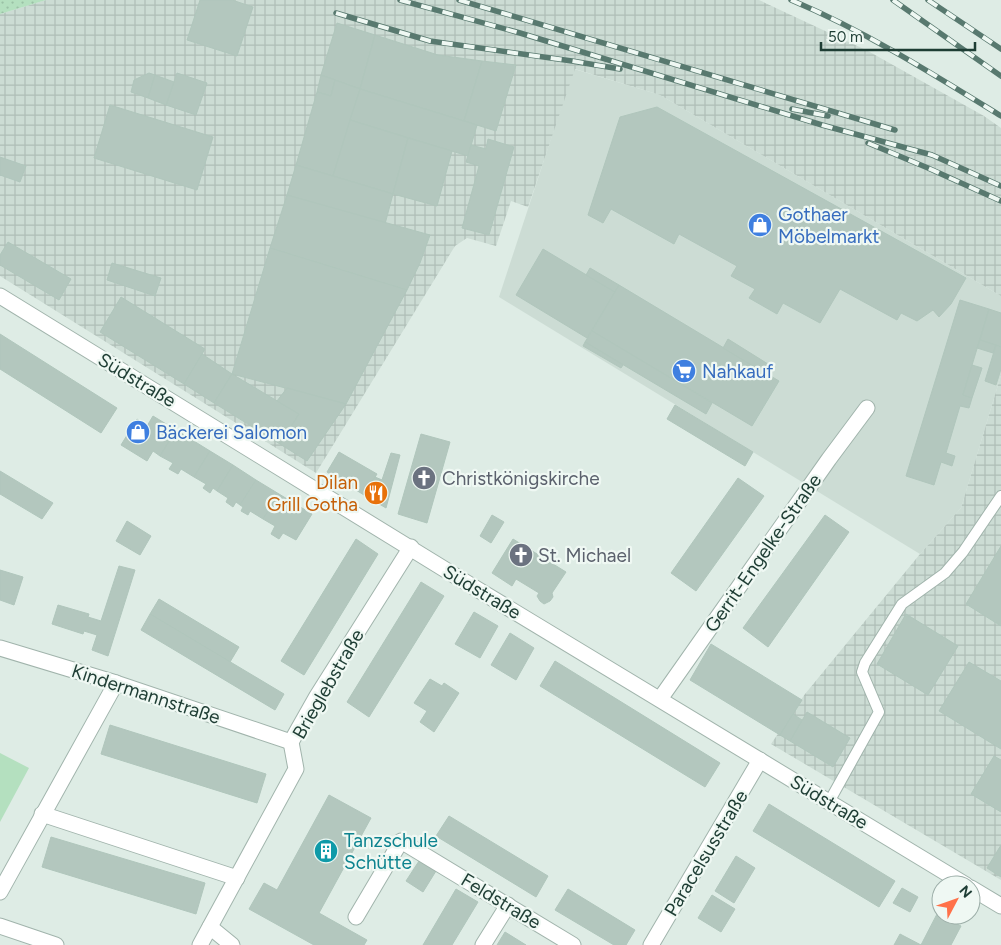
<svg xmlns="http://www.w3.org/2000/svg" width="1001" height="945" font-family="Figtree,sans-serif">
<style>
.built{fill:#ccdcd4}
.industrial{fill:url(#industrial-grid)}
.grass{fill:url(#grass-dots)}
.garden{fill:#b4e0bf}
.building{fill:#b3c7be;stroke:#b0c6bc}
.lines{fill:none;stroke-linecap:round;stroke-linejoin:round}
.service-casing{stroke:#a1b4ac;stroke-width:12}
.minor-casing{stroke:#a1b4ac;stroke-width:17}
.service{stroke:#fff;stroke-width:10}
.minor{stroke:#fff;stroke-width:15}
.rail-casing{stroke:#58796f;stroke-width:5.5}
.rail{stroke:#eff8f3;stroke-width:4;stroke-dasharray:11;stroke-linecap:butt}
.labels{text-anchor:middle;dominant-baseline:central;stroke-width:4.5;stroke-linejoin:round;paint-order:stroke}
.shop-label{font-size:19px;fill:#366cbe;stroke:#eff8f3;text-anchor:start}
.street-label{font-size:19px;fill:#1e3d34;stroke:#eff8f3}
.worship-label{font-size:19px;fill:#5b616d;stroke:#eff8f3;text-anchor:start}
.food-label{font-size:19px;fill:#c56008;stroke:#eff8f3;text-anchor:end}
.culture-label{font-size:19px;fill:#0d838f;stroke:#eff8f3;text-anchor:start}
</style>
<defs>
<pattern id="industrial-grid" width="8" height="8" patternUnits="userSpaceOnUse" patternTransform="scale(1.25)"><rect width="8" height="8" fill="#ccdcd4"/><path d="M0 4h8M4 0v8" fill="none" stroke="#afbeb7"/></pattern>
<pattern id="grass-dots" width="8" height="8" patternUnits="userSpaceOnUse" patternTransform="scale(1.25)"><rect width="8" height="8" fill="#b4e0bf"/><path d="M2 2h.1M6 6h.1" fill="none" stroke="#9ac1a5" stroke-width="1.8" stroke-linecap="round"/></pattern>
</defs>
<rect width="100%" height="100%" fill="#deece5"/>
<!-- built -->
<path class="built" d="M574 69 660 95 1001 296V375L961 508 920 554 499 297Z"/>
<!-- industrial -->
<g class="industrial">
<path d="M46 0H759L868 51 984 116 1001 128V296L660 95 575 69 528 207 511 201 496 246 467 238 455 246 316 473 0 276V14Z"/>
<path d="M1001 375V880L771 744 805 694 920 554 961 508Z"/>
</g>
<!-- grass -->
<path class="grass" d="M0 0H46L0 14Z"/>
<!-- garden -->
<path class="garden" d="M0 753 29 768 0 822Z"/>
<!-- building -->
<g class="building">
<path d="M200 0H232L253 7 237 56 187 40Z"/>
<path d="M337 23 375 35 360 89 321 75Z"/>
<path d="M375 35 438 55 482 61 464 121 360 89Z"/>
<path d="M482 61 516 65 496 131 464 121Z"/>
<path d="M149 73 155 75 148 98 131 92 134 80Z"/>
<path d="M177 73 207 83 196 115 166 105Z"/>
<path d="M155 75 174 82 166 105 148 98Z"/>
<path d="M321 75 335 80 331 96 317 92Z"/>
<path d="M335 80 360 89 333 176 296 165 317 92 331 96Z"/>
<path d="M360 89 477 125 468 156 350 120Z"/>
<path d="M110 105 213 137 197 190 94 158Z"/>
<path d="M657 107 966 278 951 304 939 317 933 310 917 321 901 313 897 320 840 289 820 323 783 303 777 314 749 298 755 289 731 276 737 266 679 234 674 244 611 209 603 223 588 215 620 117Z"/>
<path d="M350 120 408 138 393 194 333 176Z"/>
<path d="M408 138 452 151 437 206 393 194Z"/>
<path d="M488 139 514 147 489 235 462 228 479 166 466 162 471 145 486 149Z"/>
<path d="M0 157 26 166 20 182 0 175Z"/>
<path d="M296 165 393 194 385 224 287 195Z"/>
<path d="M287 195 430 235 420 263 407 290 270 248Z"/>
<path d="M8 242 71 279 59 300 0 265V255Z"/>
<path d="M270 248 407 290 346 404 232 374Z"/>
<path d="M543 249 615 292 587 338 516 295Z"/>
<path d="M112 263 161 278 155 296 107 280Z"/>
<path d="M590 268 619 285 615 292 586 275Z"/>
<path d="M619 285 779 381 752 426 592 331Z"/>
<path d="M121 297 205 349 184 384 100 332Z"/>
<path d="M960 300 989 309 963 395 972 398 969 408 960 406 946 453 955 456 952 466 941 462 934 485 906 476Z"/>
<path d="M989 309 1001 313V347L980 340Z"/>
<path d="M592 331 712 403 706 414 585 342Z"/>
<path d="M0 334 117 408 101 433 0 369Z"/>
<path d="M728 339 768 364 763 372 723 348Z"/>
<path d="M980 340 996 345 993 353 977 348Z"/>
<path d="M585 342 623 365 621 368 583 346Z"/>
<path d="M996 345 1001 347V369L996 385 985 381Z"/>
<path d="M202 354 232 374 214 403 184 384Z"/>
<path d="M972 365 982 368 972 398 963 395Z"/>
<path d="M232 374 299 414 280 444 214 403Z"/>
<path d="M287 388 346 404 307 461 280 444 299 414 277 401Z"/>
<path d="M675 405 753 452 745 466 667 419Z"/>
<path d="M153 416 176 430 160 456 153 451 147 461 121 445 137 419 147 426Z"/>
<path d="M176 430 210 451 194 477 181 469 178 474 169 469 173 463 160 456Z"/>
<path d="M421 434 450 442 427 523 398 514Z"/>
<path d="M210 451 233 465 217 491 213 488 210 493 203 488 206 484 194 477Z"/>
<path d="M339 452 377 474 364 495 327 472Z"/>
<path d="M391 453 400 455 386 508 364 495 375 477 382 480Z"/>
<path d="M233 465 256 480 240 505 236 502 233 507 226 502 228 498 217 491Z"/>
<path d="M0 471 53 503 42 519 0 494Z"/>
<path d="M738 478 764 496 696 591 671 573Z"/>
<path d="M256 480 279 494 263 519 250 511 248 515 241 511 243 507 240 505Z"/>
<path d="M279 494 312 514 296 540 283 533 279 539 271 534 275 526 263 519Z"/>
<path d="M492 515 504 522 491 543 480 536Z"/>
<path d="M825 515 849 532 768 647 743 628Z"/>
<path d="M127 521 151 536 140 555 116 541Z"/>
<path d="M356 539 378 554 304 675 281 661Z"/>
<path d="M513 539 566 572 552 593 553 597 550 601 544 604 540 601 537 596 539 593 516 579 512 586 492 573Z"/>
<path d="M1001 546V626L966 604Z"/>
<path d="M119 566 135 570 108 656 92 650 97 635 84 631 83 634 52 624 58 605 89 614 88 617 101 621Z"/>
<path d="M0 570 23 577 14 605 0 600Z"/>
<path d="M421 582 444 596 369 717 347 702Z"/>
<path d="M159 599 239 647 230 662 150 614Z"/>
<path d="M474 612 498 626 480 658 455 644Z"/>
<path d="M150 614 284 694 275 710 141 630Z"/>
<path d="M906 614 958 646 928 695 877 664Z"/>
<path d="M510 633 534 648 516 680 491 665Z"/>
<path d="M711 644 802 700 780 735 690 680Z"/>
<path d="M555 661 720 763 705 787 540 686Z"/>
<path d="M969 662 1001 681V749L939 711Z"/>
<path d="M430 679 442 686 444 683 459 693 434 732 420 722 427 711 414 703Z"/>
<path d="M807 712 850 738 833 767 790 741Z"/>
<path d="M793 714 802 720 790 741 780 735Z"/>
<path d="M110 725 266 774 257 803 101 754Z"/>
<path d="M994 756 1001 760V812L971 794Z"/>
<path d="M329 795 371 818 319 913 367 940 364 945H314L249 909 264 883 277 890Z"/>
<path d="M769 804 895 881 879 907 753 831Z"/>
<path d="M449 816 548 876 536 897 436 836Z"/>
<path d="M51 837 205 883 196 914 42 867Z"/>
<path d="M1001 845V877L987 868Z"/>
<path d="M736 856 755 868 734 903 715 891Z"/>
<path d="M419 861 436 871 423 892 406 881Z"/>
<path d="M902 888 918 897 910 912 893 903Z"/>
<path d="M456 889 478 902 452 945H423Z"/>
<path d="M568 889 635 930 626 945H614L555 910Z"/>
<path d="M712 895 735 909 721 932 698 918Z"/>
<path d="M937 914 961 926 951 945H921Z"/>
<path d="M505 932 526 945H497Z"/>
<path d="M900 934 921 945H894Z"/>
</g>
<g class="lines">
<!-- service casing -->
<g class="service-casing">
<path id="service" d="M829 802 879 712 862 672 865 663 902 604 945 573 963 552 1001 496"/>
</g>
<!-- minor casing -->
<g class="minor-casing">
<g id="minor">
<path d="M0 296 462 580 966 885"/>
<path d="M0 648 116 683 291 742"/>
<path d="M660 699 829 459 867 408"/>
<path d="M42 814 237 878"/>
<path d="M971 888 1001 906"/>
<path d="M0 892 116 683"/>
<path d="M356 917 401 841 573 945"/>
<path d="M0 926 56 945"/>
<path d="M210 927 232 945"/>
<path d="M200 945 296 769 291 742 317 696 411 547"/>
<path d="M483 945 508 905"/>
<path d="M651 945 760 760"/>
</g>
</g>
<!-- service -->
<use href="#service" class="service"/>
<!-- minor -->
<use href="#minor" class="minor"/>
<!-- rail casing -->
<g class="rail-casing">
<g id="rail">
<path d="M400 0 520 33 822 125 932 155 1001 186"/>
<path d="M459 0 895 130"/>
<path d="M791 0C865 31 933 74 1001 116"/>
<path d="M893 0 1001 76"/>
<path d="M928 0 1001 49"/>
<path d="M336 13 430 41 572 61 620 69"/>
<path d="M792 109 828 116"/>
<path d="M868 143 928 168 1001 201"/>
</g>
</g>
<!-- rail -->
<use href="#rail" class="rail"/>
</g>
<!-- icons -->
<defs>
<g id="shop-disc" transform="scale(1.25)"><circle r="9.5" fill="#3f7fe0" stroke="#eff8f3"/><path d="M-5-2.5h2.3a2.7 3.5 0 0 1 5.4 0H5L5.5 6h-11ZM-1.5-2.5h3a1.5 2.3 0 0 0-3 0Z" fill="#fff"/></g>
<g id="supermarket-disc" transform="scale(1.25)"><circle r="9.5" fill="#3f7fe0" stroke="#eff8f3"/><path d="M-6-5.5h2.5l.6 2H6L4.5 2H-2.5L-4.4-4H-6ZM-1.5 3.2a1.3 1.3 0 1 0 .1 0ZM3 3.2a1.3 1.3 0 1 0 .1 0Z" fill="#fff"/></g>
<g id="church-disc" transform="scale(1.25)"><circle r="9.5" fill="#6b7280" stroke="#eff8f3"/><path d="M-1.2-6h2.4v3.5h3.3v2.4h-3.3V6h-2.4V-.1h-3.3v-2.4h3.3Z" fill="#fff"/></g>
<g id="restaurant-disc" transform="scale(1.25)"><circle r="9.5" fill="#e8710a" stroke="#eff8f3"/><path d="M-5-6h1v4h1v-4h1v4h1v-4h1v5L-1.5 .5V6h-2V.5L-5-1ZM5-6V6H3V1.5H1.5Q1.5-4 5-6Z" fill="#fff"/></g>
<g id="building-disc" transform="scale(1.25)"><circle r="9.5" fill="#0f9aa8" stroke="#eff8f3"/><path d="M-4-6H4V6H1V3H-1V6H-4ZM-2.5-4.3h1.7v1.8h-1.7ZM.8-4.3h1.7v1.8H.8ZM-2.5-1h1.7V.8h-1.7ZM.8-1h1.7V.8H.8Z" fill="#fff"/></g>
</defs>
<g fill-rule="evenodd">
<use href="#shop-disc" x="760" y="225"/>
<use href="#supermarket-disc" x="684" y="371"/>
<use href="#shop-disc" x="138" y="432"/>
<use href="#church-disc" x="424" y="478"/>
<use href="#restaurant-disc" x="376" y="493"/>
<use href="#church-disc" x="521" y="555"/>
<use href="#building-disc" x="326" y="851"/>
</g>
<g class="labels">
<!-- shop labels -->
<g class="shop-label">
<text x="778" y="214">Gothaer<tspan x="778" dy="22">Möbelmarkt</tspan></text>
<text x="702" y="371">Nahkauf</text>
<text x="156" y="432">Bäckerei Salomon</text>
</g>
<!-- street labels -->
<g class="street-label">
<text transform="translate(137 380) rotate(31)">Südstraße</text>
<text transform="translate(763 553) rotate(-55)">Gerrit-Engelke-Straße</text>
<text transform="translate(482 592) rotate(31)">Südstraße</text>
<text transform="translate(328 684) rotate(-60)">Brieglebstraße</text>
<text transform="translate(146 694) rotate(18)">Kindermannstraße</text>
<text transform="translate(829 802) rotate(31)">Südstraße</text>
<text transform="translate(706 853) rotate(-59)">Paracelsusstraße</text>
<text transform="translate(501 901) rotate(31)">Feldstraße</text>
</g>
<!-- worship labels -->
<g class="worship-label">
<text x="442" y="478">Christkönigskirche</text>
<text x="538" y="555">St. Michael</text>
</g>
<!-- food labels -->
<g class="food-label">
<text x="358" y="482">Dilan<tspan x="358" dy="22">Grill Gotha</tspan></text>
</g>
<!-- culture labels -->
<g class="culture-label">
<text x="344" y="840">Tanzschule<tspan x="344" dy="22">Schütte</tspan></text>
</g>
</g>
<!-- north arrow -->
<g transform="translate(956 900) rotate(49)"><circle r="24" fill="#eff8f3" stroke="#9bada7"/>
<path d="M0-4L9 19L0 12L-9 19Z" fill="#ff7149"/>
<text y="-8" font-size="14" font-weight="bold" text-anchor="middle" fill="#1e3d34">N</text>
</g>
<!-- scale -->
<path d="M821 42v8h154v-8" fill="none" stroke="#1e3d34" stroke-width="2.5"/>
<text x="828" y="42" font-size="15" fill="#1e3d34" stroke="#eff8f3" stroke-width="4" paint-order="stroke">50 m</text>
</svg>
